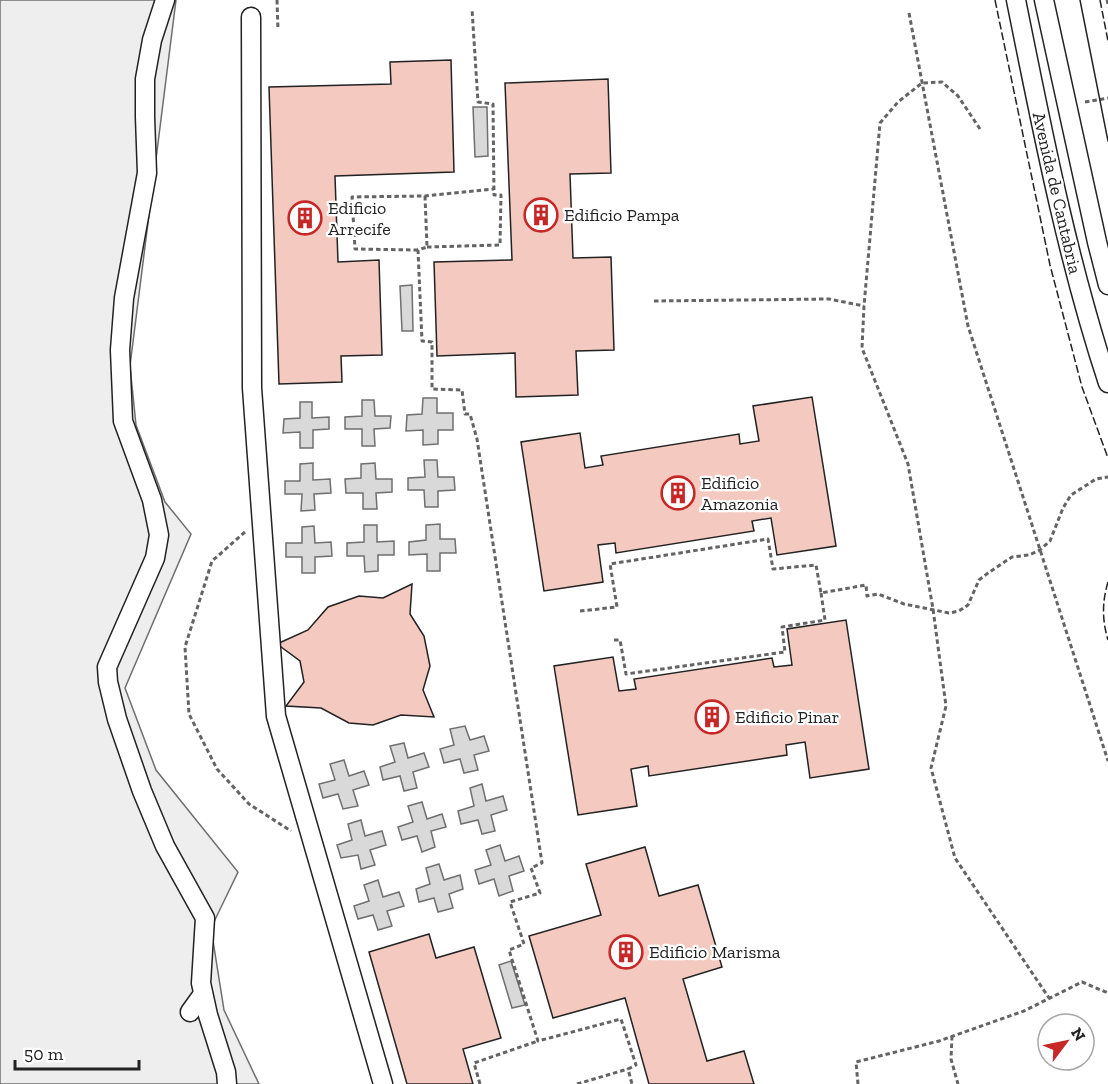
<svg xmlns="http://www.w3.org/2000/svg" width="1108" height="1084" font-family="'Zilla Slab',serif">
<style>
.green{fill:#eee;stroke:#6f6f6f;stroke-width:1.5}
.water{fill:#d9d9d9;stroke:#6f6f6f;stroke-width:1.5}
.building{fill:#f3c9c0;stroke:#222;stroke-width:1.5}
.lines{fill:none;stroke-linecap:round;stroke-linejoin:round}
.minor-casing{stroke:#222;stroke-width:21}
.path{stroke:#646464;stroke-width:3;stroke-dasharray:4.5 3;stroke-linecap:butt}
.minor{stroke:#fff;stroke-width:18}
.tram{stroke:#222;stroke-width:1.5}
.fence{stroke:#222;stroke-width:1.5;stroke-dasharray:8 3;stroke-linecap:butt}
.labels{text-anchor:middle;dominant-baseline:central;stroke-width:4.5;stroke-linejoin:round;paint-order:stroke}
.street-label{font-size:18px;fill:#222;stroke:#fff}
.poi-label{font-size:18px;fill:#222;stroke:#fff;text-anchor:start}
</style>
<rect width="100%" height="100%" fill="#fff"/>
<!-- green -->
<path class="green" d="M0 0H176L130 366 136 425 165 502 191 534 125 688 156 770 238 872 211 928 224 1010 259 1084H0Z"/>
<!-- water -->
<g class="water">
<path d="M473 107H487L488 156 475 157Z"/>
<path d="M412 285 413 331H402L400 286Z"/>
<path d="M423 398H437V413H453V430H438V444L423 445V430L406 431 407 415 422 414Z"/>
<path d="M362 400H374L375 416H391L390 428 374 429 375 446H362V429H345V417L362 416Z"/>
<path d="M300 402H312V418L329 417V429L313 430V448H300V432L283 433 284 419 300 418Z"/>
<path d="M424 460H437L438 477H454L455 490 438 491V507H425L424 490H408V478L425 477Z"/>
<path d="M313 463V480L330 479 331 493 314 494 315 510 301 511 302 494H285V481H300V464Z"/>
<path d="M375 463 376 479H392V492L376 493 377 509H363V493H346L345 479 361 478V464Z"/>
<path d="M440 524V539H455L456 553H440V571H427V554L409 555V542L426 540V525Z"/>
<path d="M364 525H377V542L394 541V555H378V571L365 572 364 556H347V543L364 542Z"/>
<path d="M314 526 315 543 331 542 332 556 315 557V573H302V557H286V543H302V527Z"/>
<path d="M465 726 470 740 484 736 489 751 474 755 478 770 464 773 460 759 444 763 440 749 454 745 450 729Z"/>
<path d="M404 743 408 758 424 753 429 767 413 772 417 788 404 791 400 776 383 780 380 767 395 762 390 746Z"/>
<path d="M344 760 349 776 364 771 369 785 353 790 358 806 343 809 338 794 323 798 319 784 335 780 330 764Z"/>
<path d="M482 784 486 801 503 796 507 810 491 815 495 831 482 834 478 820 461 824 458 811 474 806 470 788Z"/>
<path d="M422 802 427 819 442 814 446 827 431 831 435 847 422 852 417 836 402 840 398 827 413 822 408 806Z"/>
<path d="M361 820 365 836 382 831 386 845 370 850 375 865 361 869 358 855 341 858 337 845 352 840 348 824Z"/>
<path d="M500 845 505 861 519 856 524 871 509 876 513 891 499 896 494 879 479 884 475 870 491 865 486 850Z"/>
<path d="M439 864 444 880 460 875 463 889 449 894 453 908 438 912 434 898 419 902 416 889 430 884 426 868Z"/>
<path d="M378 880 383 897 399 892 404 906 387 911 392 926 378 930 373 915 358 919 354 906 369 901 364 885Z"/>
<path d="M511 961 525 1005 512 1008 499 965Z"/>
</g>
<!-- building -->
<g class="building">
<path d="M451 60 454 172 335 176 338 262 379 260 382 355 341 356 342 382 279 384 269 87 391 84 390 62Z"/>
<path d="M608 79 611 173 570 174 573 258 611 257 614 350 576 351 578 395 516 397 515 353 437 356 434 262 512 260 505 83Z"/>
<path d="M812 397 836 546 777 555 771 518 752 521 754 531 616 553 615 543 598 545 603 582 544 591 521 442 580 433 585 468 603 465 601 456 739 434 740 444 759 441 753 406Z"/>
<path d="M412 584 410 614 424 636 430 666 423 690 434 717 401 715 373 725 349 723 321 708 286 706 304 682 300 661 277 644 308 630 328 607 359 596 383 598Z"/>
<path d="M846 620 869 769 810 778 805 742 786 745 787 755 649 776 648 766 631 769 637 806 578 815 554 666 613 657 619 691 636 689 634 679 772 658 774 667 792 665 787 629Z"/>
<path d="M645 847 659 896 698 885 722 967 683 979 707 1061 744 1051 754 1084H649L625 998 553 1018 529 936 601 915 586 864Z"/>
<path d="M429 934 436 958 474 947 501 1038 463 1049 473 1084H407L369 952Z"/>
</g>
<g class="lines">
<!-- minor casing -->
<g class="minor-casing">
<g id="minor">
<path d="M165 0 152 40 145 79V117L147 173 124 298 120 350 123 421 152 500 159 535 155 558 107 667 108 682 117 719 142 791 165 846 205 918 201 983 208 1015 226 1072 227 1084"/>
<path d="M1016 0C1042 129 1067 259 1108 383"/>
<path d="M1044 0 1097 242 1108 285"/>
<path d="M251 17 252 388 276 716 383 1084"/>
<path d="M190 1012 203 994"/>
</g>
</g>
<!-- path -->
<g class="path">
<path d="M277 0 278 30"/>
<path d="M1107 0 1108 4"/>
<path d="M909 13 968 326 1108 761"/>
<path d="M1085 102 1108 98"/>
<path d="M980 129 958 96 942 82 922 83 898 102 880 123 864 306 862 348 908 464 933 609 946 706 931 768 955 858 1049 998"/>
<path d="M425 196 427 247 418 250 422 341 432 342V389L462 390 465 414H470L477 439 542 863 531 868 540 893 510 902 524 944 509 950 538 1041 621 1019 636 1065 628 1069 632 1084"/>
<path d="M427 247 500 245 501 195H494L493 104 478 102 472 9"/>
<path d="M418 250 355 249 352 197 425 196 494 189"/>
<path d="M654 301 829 299 864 306"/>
<path d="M245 532 212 561 185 647 189 714 217 769 249 804 291 831"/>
<path d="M580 611 617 607 610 564 768 539 773 569 816 565 821 593 866 585 867 596 878 594 904 604 949 613 959 611 968 605 979 580 988 573 1012 557 1029 555 1040 550 1050 541 1063 508 1071 495 1096 479 1108 477"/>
<path d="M614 640H620L626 674 785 652 782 627 825 620 821 593"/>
<path d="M952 1036 951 1059 958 1084"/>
<path d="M480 1084 474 1063 538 1041"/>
<path d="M577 1084 628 1069"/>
<path d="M858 1084 856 1062 939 1041 1024 1011 1082 982 1108 993"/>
</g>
<!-- minor -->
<use href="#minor" class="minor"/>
<!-- tram -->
<path class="tram" d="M1080 0 1108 141"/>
<!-- fence -->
<g class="fence">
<path d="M995 0 1050 265 1082 387 1108 458"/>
<path d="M1100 0 1108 41"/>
<path d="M1108 582C1102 602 1102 620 1108 640"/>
</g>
</g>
<!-- icons -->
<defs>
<g id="building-ring" transform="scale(1.725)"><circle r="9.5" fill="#fff" stroke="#c62828" stroke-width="1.5"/><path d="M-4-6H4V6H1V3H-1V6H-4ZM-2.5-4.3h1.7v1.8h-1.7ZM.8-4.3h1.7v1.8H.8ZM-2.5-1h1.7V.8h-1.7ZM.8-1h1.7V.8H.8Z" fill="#c62828"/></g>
</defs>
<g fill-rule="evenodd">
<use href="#building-ring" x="541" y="215"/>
<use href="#building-ring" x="305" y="218"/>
<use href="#building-ring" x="678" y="493"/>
<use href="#building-ring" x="712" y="717"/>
<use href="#building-ring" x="626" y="952"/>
</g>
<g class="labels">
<!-- street labels -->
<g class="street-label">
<text transform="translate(1057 193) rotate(77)">Avenida de Cantabria</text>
</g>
<!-- poi labels -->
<g class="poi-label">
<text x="328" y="208">Edificio<tspan x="328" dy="21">Arrecife</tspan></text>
<text x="564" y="215">Edificio Pampa</text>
<text x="701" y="483">Edificio<tspan x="701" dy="21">Amazonia</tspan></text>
<text x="735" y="717">Edificio Pinar</text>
<text x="649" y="952">Edificio Marisma</text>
</g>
</g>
<!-- north arrow -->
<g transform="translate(1066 1042) rotate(58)"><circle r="28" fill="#ffffff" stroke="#a7a7a7" stroke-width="1.5"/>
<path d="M0-4.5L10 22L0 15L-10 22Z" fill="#c62828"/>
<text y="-9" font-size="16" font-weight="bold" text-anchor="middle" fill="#222222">N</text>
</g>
<!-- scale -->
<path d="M15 1060v9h124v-9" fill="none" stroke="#222222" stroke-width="3"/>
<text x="24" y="1060" font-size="18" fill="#222222" stroke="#ffffff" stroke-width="4.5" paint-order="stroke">50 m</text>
</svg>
